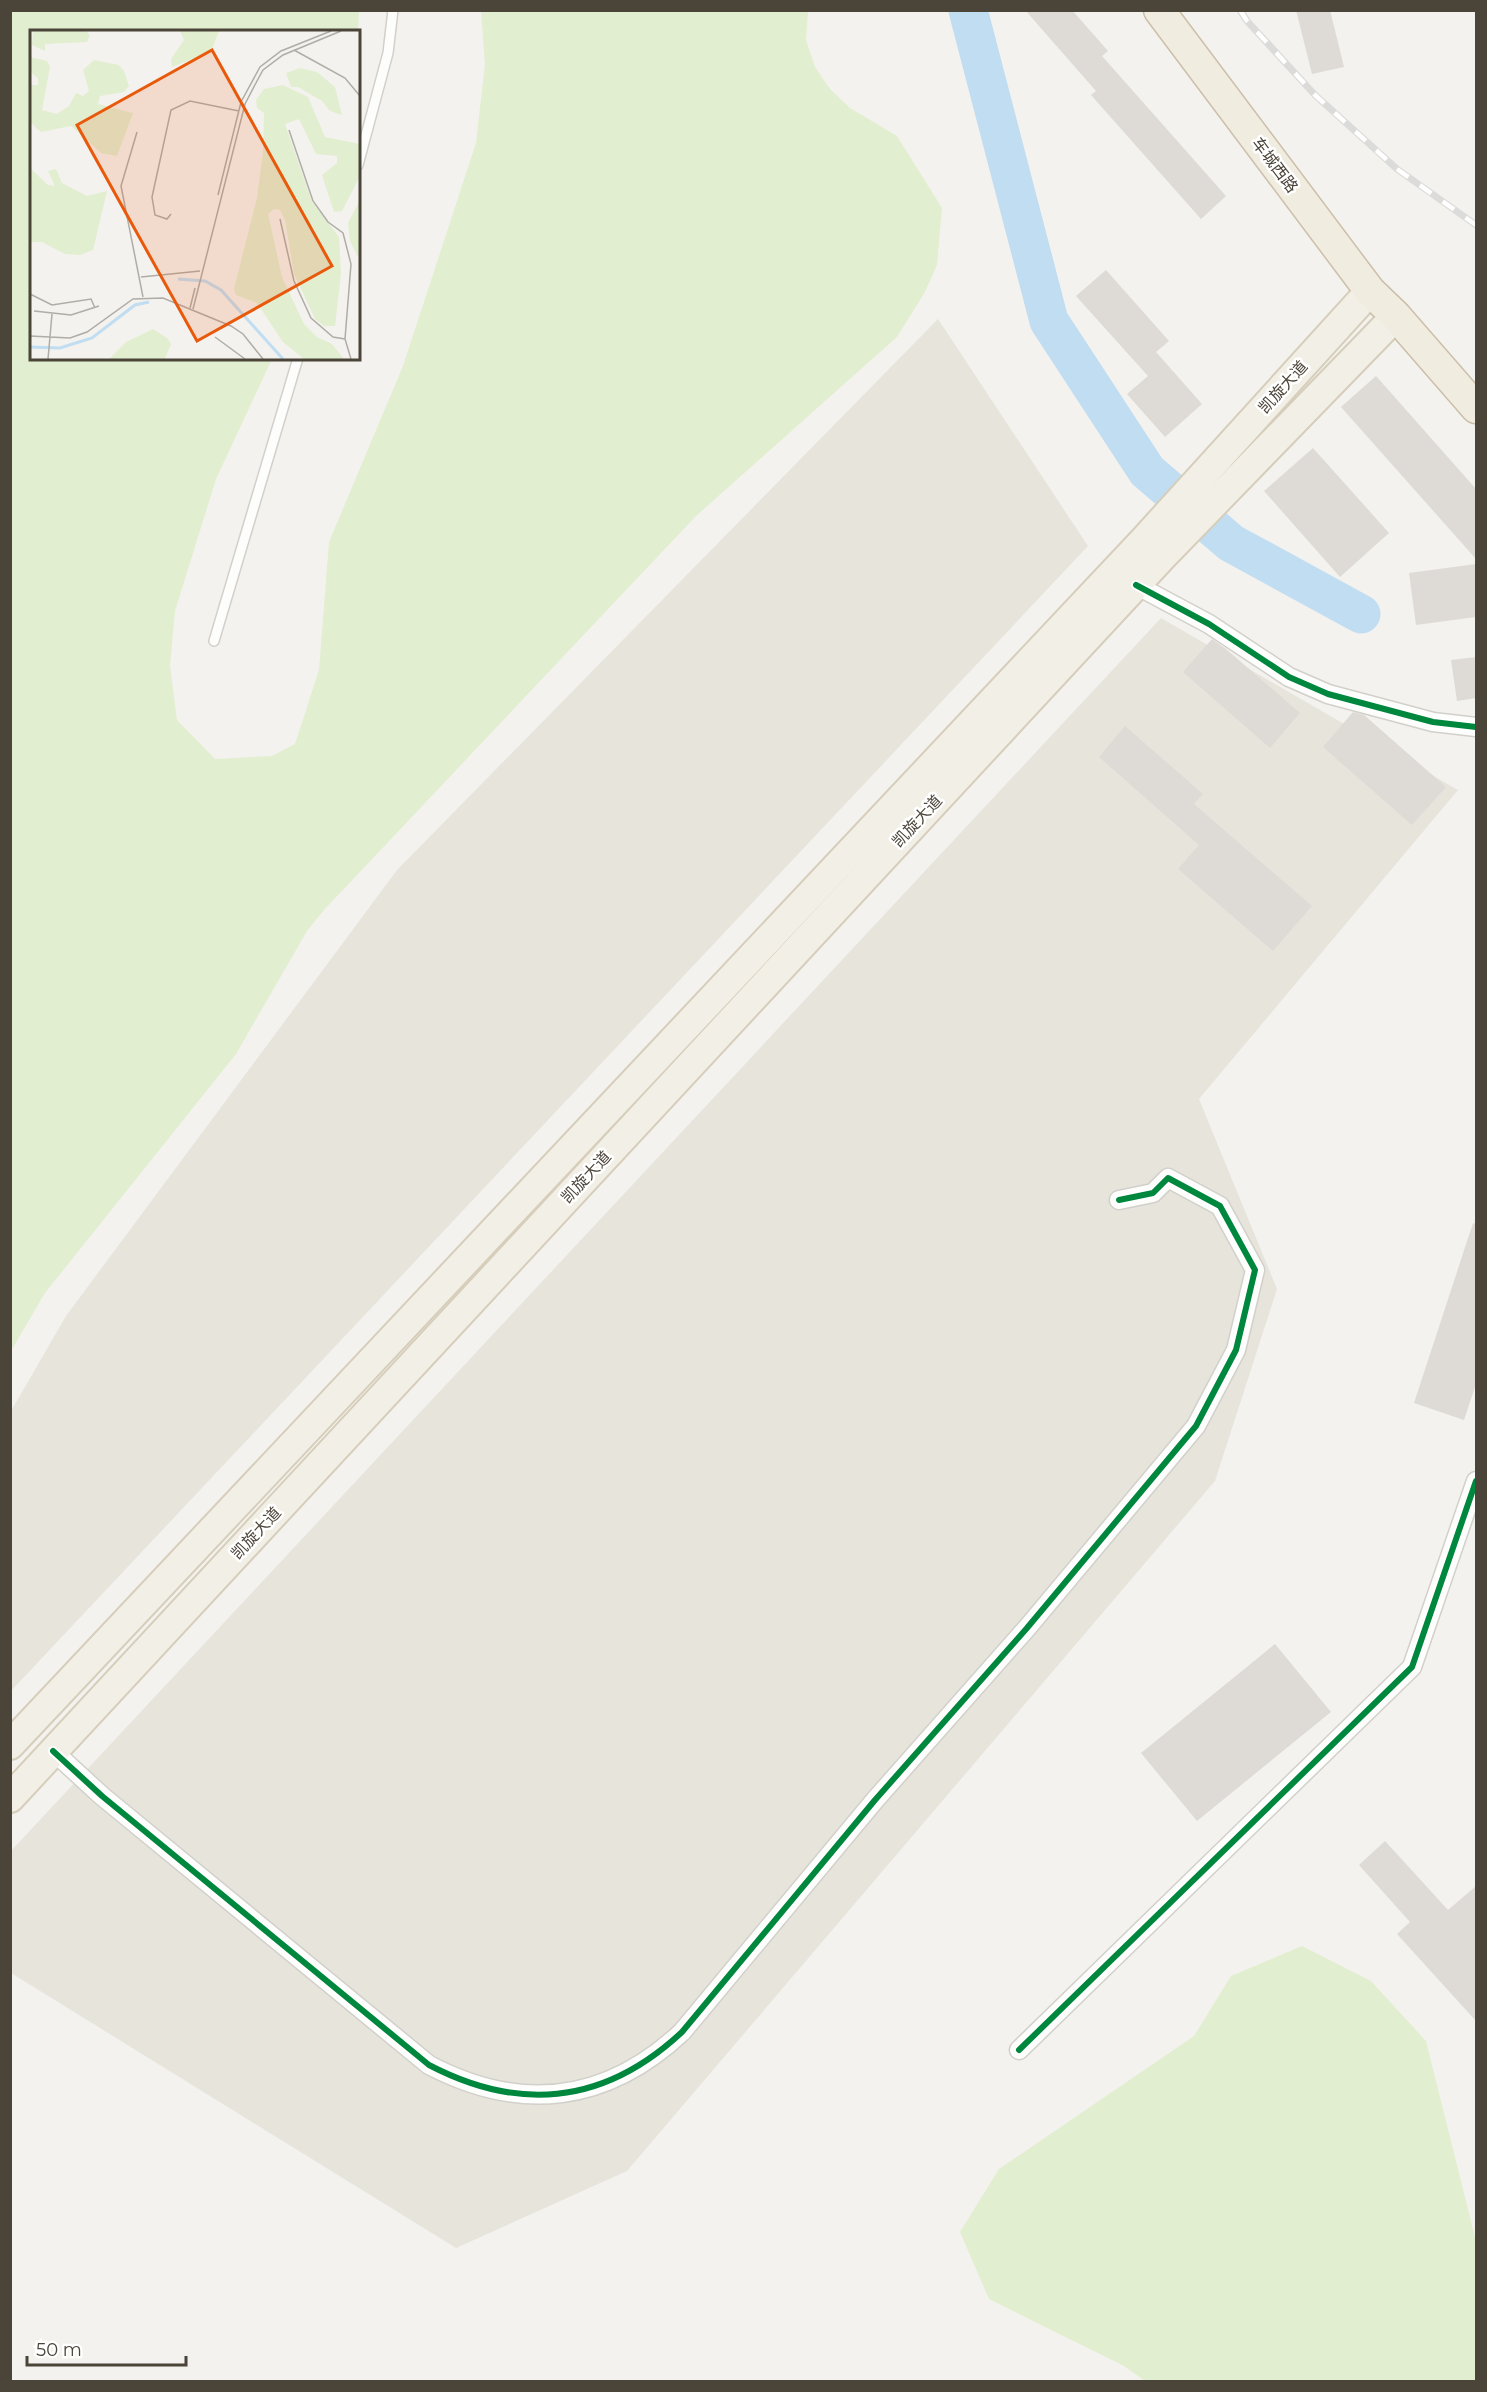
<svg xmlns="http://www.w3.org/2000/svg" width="1487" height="2392" font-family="Montserrat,'Noto Sans SC',sans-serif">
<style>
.residential{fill:#e7e4dc}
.green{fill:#e1eecf}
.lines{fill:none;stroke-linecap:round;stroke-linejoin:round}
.river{stroke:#c0ddf1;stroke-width:39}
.building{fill:#dedbd6}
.service-casing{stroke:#d2d0cb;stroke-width:12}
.minor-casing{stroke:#d2d0cb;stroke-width:21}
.primary-casing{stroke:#d6cebb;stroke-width:32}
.trunk-casing{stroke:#ccbfa9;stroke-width:33}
.service{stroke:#fdfdfc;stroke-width:9}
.minor{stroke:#fdfdfc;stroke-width:18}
.primary{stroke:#f2efe6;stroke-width:28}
.trunk{stroke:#f0ece0;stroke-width:30}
.rail-casing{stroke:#dbdbda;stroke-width:7}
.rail{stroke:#fff;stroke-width:4.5;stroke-dasharray:14;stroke-linecap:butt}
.cycleway-casing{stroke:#fff;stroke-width:10}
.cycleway{stroke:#00873e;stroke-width:6}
.labels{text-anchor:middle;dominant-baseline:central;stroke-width:5;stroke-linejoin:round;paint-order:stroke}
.street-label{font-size:16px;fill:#4b4439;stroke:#fff}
.inset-river{fill:none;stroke:#c0ddf1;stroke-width:3}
.inset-road{fill:none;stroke:#b0aca6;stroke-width:1.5}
.view{fill:#e8590c;fill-opacity:0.15;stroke:#e8590c;stroke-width:3}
.inset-edge{fill:none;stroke:#4b4439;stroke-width:3}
</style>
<rect width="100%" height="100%" fill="#f4f2ee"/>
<!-- residential -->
<g class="residential">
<path d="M938 319 1088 546 11 1691V1411L66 1316 397 870Z"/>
<path d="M1161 618 1458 790 1199 1099 1277 1289 1215 1481 627 2171 456 2248 11 1973 10 1852Z"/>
</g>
<!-- green -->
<g class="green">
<path d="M11 10 359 11 358 31 32 32V358L272 359 216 479 175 611 170 666 177 720 215 759 272 756 295 744 319 670 329 542 403 366 476 143 485 64 481 11H808L806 40 815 67 830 89 850 108 897 136 942 208 937 265 925 292 897 337 696 516 324 910 307 931 236 1054 45 1293 11 1351Z"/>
<path d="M1302 1946 1371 1981 1426 2041 1476 2241V2381H1145L1124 2366 989 2299 960 2232 999 2169 1194 2036 1231 1976Z"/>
</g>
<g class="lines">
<!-- river -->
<path class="river" d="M968 10 1049 321 1147 471 1231 543 1361 614"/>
</g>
<!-- building -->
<g class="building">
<path d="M1025 10H1072L1108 51 1102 56 1226 196 1201 219 1091 95 1096 91Z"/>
<path d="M1296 10H1330L1344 67 1312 74Z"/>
<path d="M1106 270 1169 341 1156 352 1202 404 1165 437 1127 394 1148 376 1076 296Z"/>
<path d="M1376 376 1476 489V559L1341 407Z"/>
<path d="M1313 448 1389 533 1340 577 1264 491Z"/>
<path d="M1476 564V617L1416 625 1409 573Z"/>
<path d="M1212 639 1226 649 1300 713 1270 748 1183 672Z"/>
<path d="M1476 657V698L1457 701 1451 660Z"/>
<path d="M1353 712 1364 715 1446 787 1412 825 1323 747Z"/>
<path d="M1125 726 1203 794 1194 804 1312 906 1273 951 1178 869 1199 845 1099 757Z"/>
<path d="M1473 1223 1476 1224V1384L1464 1420 1414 1403Z"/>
<path d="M1275 1644 1331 1712 1197 1821 1141 1753Z"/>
<path d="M1385 1841 1448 1910 1476 1886V2021L1397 1934 1410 1922 1359 1865Z"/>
</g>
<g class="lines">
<!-- service casing -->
<g class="service-casing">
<g id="service">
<path d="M358 165 388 53 393 10"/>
<path d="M214 641 298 358"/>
</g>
</g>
<!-- minor casing -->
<g class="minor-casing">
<g id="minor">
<path d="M1136 585 1209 624 1289 677 1328 694 1433 722 1476 727"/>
<path d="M53 1751 102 1796 429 2065C521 2113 606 2103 682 2032L875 1800 1027 1628 1196 1426 1236 1350 1255 1270 1220 1206 1168 1178 1153 1193 1119 1200"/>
<path d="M1019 2050 1412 1667 1476 1481"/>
</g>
</g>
<!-- primary casing -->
<g class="primary-casing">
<g id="primary">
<path d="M10 1745 1144 540 1370 291"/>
<path d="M10 1798 1162 557 1396 316"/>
</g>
</g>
<!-- trunk casing -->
<g class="trunk-casing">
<path id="trunk" d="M1159 10 1370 291 1396 316 1476 408"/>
</g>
<!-- service -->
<use href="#service" class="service"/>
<!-- minor -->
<use href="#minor" class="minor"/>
<!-- primary -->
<use href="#primary" class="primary"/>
<!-- trunk -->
<use href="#trunk" class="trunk"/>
<!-- rail casing -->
<g class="rail-casing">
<path id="rail" d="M1240 10 1247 21 1315 95 1397 169 1476 225"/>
</g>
<!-- rail -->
<use href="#rail" class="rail"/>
<!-- cycleway casing -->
<g class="cycleway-casing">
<g id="cycleway">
<path d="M1136 585 1209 624 1289 677 1328 694 1433 722 1476 727"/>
<path d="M53 1751 102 1796 429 2065C521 2113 606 2103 682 2032L875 1800 1027 1628 1196 1426 1236 1350 1255 1270 1220 1206 1168 1178 1153 1193 1119 1200"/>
<path d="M1019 2050 1412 1667 1476 1481"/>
</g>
</g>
<!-- cycleway -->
<use href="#cycleway" class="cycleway"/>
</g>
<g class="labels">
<!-- street labels -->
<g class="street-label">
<text transform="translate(1275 165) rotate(53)">车城西路</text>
<text transform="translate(1283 387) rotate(-48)">凯旋大道</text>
<text transform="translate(917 821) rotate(-47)">凯旋大道</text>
<text transform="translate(586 1177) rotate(-47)">凯旋大道</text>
<text transform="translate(256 1533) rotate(-47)">凯旋大道</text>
</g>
</g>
<!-- overview -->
<g transform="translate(30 30)">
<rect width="330" height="330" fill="#f4f2ee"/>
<path d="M3 1H56L60 5 57 12 15 14V21L2 15ZM150 1H189L181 22 142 37 141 29 154 10ZM0 27 17 31 20 37 12 80 27 84 39 76 46 63 53 66 59 61 53 40 64 30 89 35 94 41 99 56 94 62 70 66 68 74 103 83 87 126 71 123 41 96 11 102 5 97 0 91V55H8V48L0 42ZM270 38 287 42 305 57 312 85 300 81 292 71 268 57H261L256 43ZM253 55 278 67 295 107 330 114V146L312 181 304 182 292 145 307 133V126L286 124 269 89 255 94 282 172 309 207 311 243 305 296H294L285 289 264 244 255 190 250 180 244 179 238 184 252 247 274 294 287 307 302 314 314 329H274L253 312 227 273 206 265 204 259 227 168 233 122 234 83 227 78 226 70 234 59ZM0 138 18 155 25 156 18 141 26 139 32 153 57 166 77 161 63 220 50 225 35 224 12 212H0ZM330 170V226L328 227 320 211 318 193ZM123 299 137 308 141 314 135 329H79L96 312Z" fill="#e1eecf"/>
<path class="inset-river" d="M148 249 175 251 191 260 253 329M0 317 30 318 62 308 105 275 119 272"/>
<path class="inset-road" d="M264 20 315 48 330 66M259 100 283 171 298 192 313 203 321 234 315 309 321 329M107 102 91 156 113 267M188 165 211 72 230 37 251 21 301 1M141 184 137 189 125 185 122 167 141 80 160 71 209 81M250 189 264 251 281 288 303 307 315 309M111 247 170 241M0 264 22 275 61 269 65 278M160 278 165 258M163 279 215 74 227 51 233 40 253 25 311 1M4 281 41 285 69 276M0 306 40 308 57 302 103 269 133 268 201 296 213 304 233 329M185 307 215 329M18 329 22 284"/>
<path class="view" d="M182 20 302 236 167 311 47 95Z"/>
<rect width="330" height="330" class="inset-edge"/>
</g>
<!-- border -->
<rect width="1487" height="2392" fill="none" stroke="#4b4439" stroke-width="24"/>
<!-- scale -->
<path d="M27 2356v9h159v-9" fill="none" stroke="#4b4439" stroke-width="3"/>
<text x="36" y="2356" font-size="18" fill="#4b4439" stroke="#ffffff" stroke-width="4.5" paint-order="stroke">50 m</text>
</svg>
